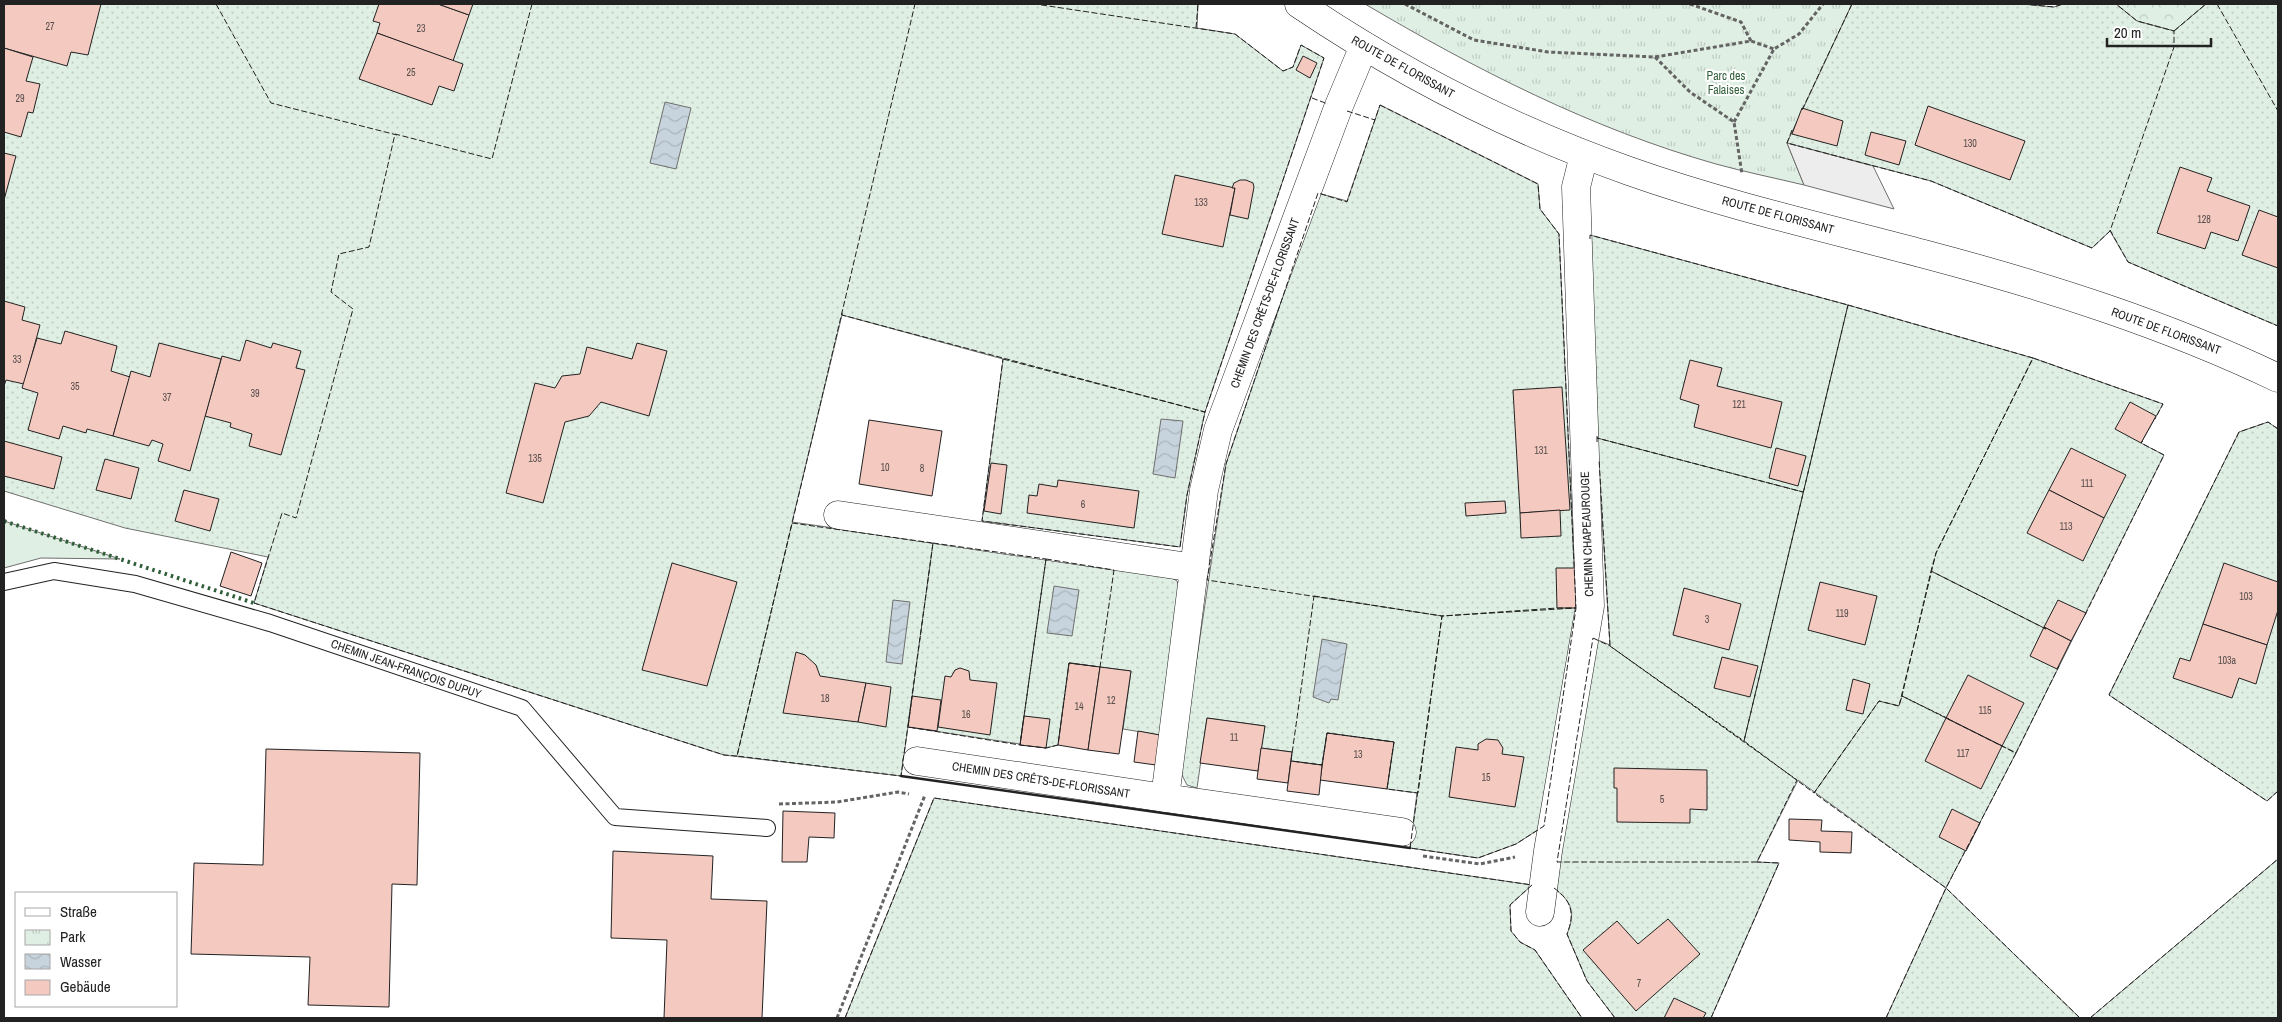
<svg xmlns="http://www.w3.org/2000/svg" width="2282" height="1022" font-family="'Archivo Narrow',sans-serif">
<style>
.grass{fill:#e0efe3;stroke:#6f6f6f}
.forest{fill:url(#forest-crowns);stroke:#6f6f6f}
.park{fill:url(#park-tufts);stroke:#6f6f6f}
.garden{fill:url(#garden-dots);stroke:#6f6f6f}
.parking{fill:#ededed;stroke:#6f6f6f}
.water{fill:url(#water-waves);stroke:#6f6f6f}
.building{fill:#f3c9c0;stroke:#222}
.lines{fill:none;stroke-linecap:round;stroke-linejoin:round}
.service-casing{stroke:#222;stroke-width:18}
.minor-casing{stroke:#222;stroke-width:29}
.secondary-casing{stroke:#222;stroke-width:29}
.path{stroke:#646464;stroke-width:3;stroke-dasharray:4 2.5;stroke-linecap:butt}
.service{stroke:#fff;stroke-width:16}
.minor{stroke:#fff;stroke-width:28}
.secondary{stroke:#fff;stroke-width:28}
.hedge{stroke:#2f5e38;stroke-width:4;stroke-dasharray:2.5 4;stroke-linecap:butt}
.fence{stroke:#222;stroke-width:1;stroke-dasharray:6 2.5;stroke-linecap:butt}
.wall{stroke:#222;stroke-width:2.5}
.labels{text-anchor:middle;dominant-baseline:central;stroke-width:4;stroke-linejoin:round;paint-order:stroke}
.number-label{font-size:10px;fill:#564c4a}
.street-label{font-size:12px;fill:#222;stroke:#fff}
.park-label{font-size:12px;fill:#2f5e38;stroke:#fff}
</style>
<defs>
<pattern id="forest-crowns" width="20" height="18" patternUnits="userSpaceOnUse" patternTransform="scale(1.25)"><rect width="20" height="18" fill="#e0efe3"/><path d="M2 6a3 3 0 1 1 6 0M12 15a3 3 0 1 1 6 0" fill="none" stroke="#c0cdc2"/></pattern>
<pattern id="park-tufts" width="24" height="20" patternUnits="userSpaceOnUse" patternTransform="scale(1.25)"><rect width="24" height="20" fill="#e0efe3"/><path d="M3 7l-1-3M5 7V3M7 7l1-3M15 17l-1-3M17 17v-4M19 17l1-3" fill="none" stroke="#c0cdc2"/></pattern>
<pattern id="garden-dots" width="8" height="8" patternUnits="userSpaceOnUse" patternTransform="scale(1.25)"><rect width="8" height="8" fill="#e0efe3"/><path d="M2 2h.1M6 6h.1" fill="none" stroke="#c0cdc2" stroke-width="1.8" stroke-linecap="round"/></pattern>
<pattern id="water-waves" width="16" height="10" patternUnits="userSpaceOnUse" patternTransform="scale(1.25)"><rect width="16" height="10" fill="#c7d3dd"/><path d="M0 5q4-4 8 0t8 0" fill="none" stroke="#abb5bd"/></pattern>
</defs>
<rect width="100%" height="100%" fill="#fff"/>
<!-- grass -->
<path class="grass" d="M4 521 120 559 41 558 4 568Z"/>
<!-- forest -->
<path class="forest" d="M2116 4H2206L2174 31 2137 21Z"/>
<!-- park -->
<path class="park" d="M1365 4H1852L1787 143 1804 185C1775 178 1745 172 1716 164 1592 129 1475 69 1365 4Z"/>
<!-- garden -->
<g class="garden">
<path d="M4 4H1198L1197 28 1235 34 1283 71 1293 67 1301 45 1324 58 1205 412 1187 495 1180 547 982 521 1003 359 842 315 792 522 1169 576 1177 581 1180 589 1160 735 1123 729 1131 671 1070 663 1058 745 1046 748 908 727 901 776 724 755 254 603 268 557 125 528 4 491Z"/>
<path d="M1852 4H2022L2054 7 2063 4H2116L2137 21 2174 31 2206 4H2278V326L2128 262 2110 231 2092 248 1931 181 1787 143Z"/>
<path d="M1380 105 1538 184 1540 209 1559 234 1576 608 1544 826 1516 844 1478 858 1410 848 1417 793 1387 789 1393 742 1327 733 1322 765 1291 761 1292 752 1261 748 1265 726 1207 718 1197 788 1187 785 1180 771 1226 464 1318 193 1347 201Z"/>
<path d="M1590 235 1848 305 2033 358 2163 404 2141 443 2164 455 2016 753 1946 888 2080 1018H1886L1946 888 1798 780 1757 862 1779 863 1711 1018H1615L1587 981 1567 934C1576 912 1572 901 1553 888L1593 638 1610 645 1597 438Z"/>
<path d="M2268 422 2278 429V791L2267 801 2109 695 2239 432Z"/>
<path d="M934 798 1532 885 1510 905 1511 931 1520 942 1535 950 1582 1018H845Z"/>
<path d="M2278 859V1018H2090Z"/>
</g>
<!-- parking -->
<path class="parking" d="M1787 143 1873 166 1894 209 1804 185Z"/>
<!-- water -->
<g class="water">
<path d="M665 102 691 108 676 169 650 163Z"/>
<path d="M1161 419 1183 421 1175 478 1153 474Z"/>
<path d="M1054 586 1079 590 1072 636 1047 633Z"/>
<path d="M893 600 910 602 902 664 886 662Z"/>
<path d="M1322 639 1347 644 1338 700 1331 699 1329 703 1313 697Z"/>
</g>
<!-- building -->
<g class="building">
<path d="M4 4H101L88 55 71 52 67 66 4 48Z"/>
<path d="M379 4H438L469 15 453 61 377 33 380 23 373 21Z"/>
<path d="M438 4H473L469 15Z"/>
<path d="M377 33 463 64 454 91 439 86 432 105 359 79Z"/>
<path d="M4 48 33 57 26 81 40 84 33 113 28 112 21 137 4 132Z"/>
<path d="M1303 56 1317 63 1310 78 1296 70Z"/>
<path d="M1928 106 2025 141 2010 180 1915 145Z"/>
<path d="M1802 108 1843 121 1837 146 1792 134Z"/>
<path d="M1871 132 1906 141 1899 165 1865 155Z"/>
<path d="M4 153 16 156 4 200Z"/>
<path d="M2180 167 2212 178 2207 191 2250 206 2238 241 2211 232 2205 249 2157 233Z"/>
<path d="M1175 175 1235 188 1223 247 1162 234Z"/>
<path d="M1240 180H1246L1253 183 1254 187 1248 219 1230 215 1235 188H1232L1234 183Z"/>
<path d="M2259 210 2278 217V268L2242 255Z"/>
<path d="M4 301 25 307 22 320 40 325 24 384 6 380 4 386Z"/>
<path d="M65 331 117 346 111 371 130 377 113 436 87 429 86 433 63 426 59 439 28 430 38 393 22 388 37 338 61 344Z"/>
<path d="M246 340 271 348 273 343 301 351 296 368 305 370 281 455 249 446 252 434 230 427 231 423 205 416 222 356 240 361Z"/>
<path d="M159 343 221 359 190 471 158 461 163 444 152 440 149 446 113 436 131 371 150 377Z"/>
<path d="M637 343 667 351 649 416 601 402 589 416 565 422 543 503 506 493 535 383 555 388 562 376 580 374 587 347 632 359Z"/>
<path d="M1690 360 1722 368 1717 386 1782 402 1771 448 1694 427 1699 405 1680 399Z"/>
<path d="M1562 387 1570 510 1520 513 1513 390Z"/>
<path d="M2130 402 2156 416 2141 443 2115 429Z"/>
<path d="M869 420 942 431 932 496 859 484Z"/>
<path d="M4 441 62 457 54 489 4 476Z"/>
<path d="M1776 448 1806 456 1798 486 1769 478Z"/>
<path d="M2071 448 2126 475 2104 518 2049 490Z"/>
<path d="M105 459 139 468 131 499 96 490Z"/>
<path d="M991 463 1007 465 1001 514 984 511Z"/>
<path d="M1058 480 1139 491 1134 528 1027 513 1029 495 1037 496 1039 484 1057 487Z"/>
<path d="M184 490 219 499 210 531 175 521Z"/>
<path d="M2049 490 2104 518 2083 561 2027 533Z"/>
<path d="M1505 501 1506 513 1466 516 1465 503Z"/>
<path d="M1560 510 1561 536 1521 538 1520 513Z"/>
<path d="M231 552 262 563 251 596 220 586Z"/>
<path d="M672 563 737 582 707 686 642 670Z"/>
<path d="M2224 563 2278 582V610L2267 645 2203 624Z"/>
<path d="M1556 568H1575L1576 608H1557Z"/>
<path d="M1820 582 1877 596 1865 645 1808 630Z"/>
<path d="M1684 588 1741 604 1729 650 1673 635Z"/>
<path d="M2058 600 2086 613 2071 641 2044 627Z"/>
<path d="M2203 624 2267 645 2256 684 2239 678 2232 698 2173 678 2180 658 2190 661Z"/>
<path d="M2044 627 2071 641 2057 669 2030 656Z"/>
<path d="M796 652 805 655 816 665 820 676 866 683 858 722 783 713Z"/>
<path d="M1722 657 1758 666 1750 697 1714 688Z"/>
<path d="M1069 663 1100 667 1088 750 1058 745Z"/>
<path d="M1100 667 1131 671 1119 754 1088 750Z"/>
<path d="M960 668 969 671 970 680 997 683 990 735 938 727 945 676 951 677 955 670Z"/>
<path d="M1968 675 2024 703 2002 746 1946 718Z"/>
<path d="M1853 679 1870 684 1863 714 1846 710Z"/>
<path d="M866 683 891 687 886 727 858 722Z"/>
<path d="M912 696 941 700 937 731 908 727Z"/>
<path d="M1024 716 1050 719 1046 748 1020 745Z"/>
<path d="M1207 718 1265 726 1258 771 1200 763Z"/>
<path d="M1946 718 2002 746 1981 789 1925 761Z"/>
<path d="M1138 731 1160 735 1156 765 1134 762Z"/>
<path d="M1327 733 1394 742 1387 789 1320 780Z"/>
<path d="M1486 739 1498 740 1503 748 1502 754 1524 757 1515 807 1449 797 1456 747 1478 750V744Z"/>
<path d="M1261 748 1292 752 1288 783 1257 779Z"/>
<path d="M266 749 420 753 417 885 392 884 389 1007 308 1005 310 957 191 954 194 863 263 865Z"/>
<path d="M1291 761 1322 765 1319 795 1287 791Z"/>
<path d="M1614 768 1707 770V810L1690 809V823L1617 822V788H1614Z"/>
<path d="M1952 809 1980 823 1966 851 1939 837Z"/>
<path d="M783 811 835 813 834 838 809 837 807 862H782Z"/>
<path d="M1789 819 1822 820 1821 831 1852 832 1851 853 1820 852V842L1789 840Z"/>
<path d="M613 851 713 856 711 899 767 901 762 1018H664L667 940 611 938Z"/>
<path d="M1668 919 1700 954 1636 1011 1583 950 1617 921 1638 944Z"/>
<path d="M1674 998 1706 1013 1703 1018H1664Z"/>
</g>
<g class="lines">
<!-- service casing -->
<g class="service-casing">
<path id="service" d="M4 582 54 571 135 584 270 623 522 708 615 817 767 828"/>
</g>
<!-- minor casing -->
<g class="minor-casing">
<g id="minor">
<path d="M1364 46 1338 108 1218 430 1204 490 1165 798 1402 832"/>
<path d="M838 515 1195 568"/>
<path d="M917 761 1165 798"/>
<path d="M1540 912 1548 851 1590 606 1576 187 1584 155"/>
</g>
</g>
<!-- secondary casing -->
<g class="secondary-casing">
<path id="secondary" d="M1299 4C1401 73 1513 130 1629 171 1725 205 1826 228 1924 254 2045 286 2165 324 2278 378"/>
</g>
<!-- path -->
<g class="path">
<path d="M1405 4 1474 40 1548 52 1655 57 1751 41 1774 49"/>
<path d="M1690 4 1741 22 1751 41"/>
<path d="M1655 57 1690 92 1734 122 1742 174"/>
<path d="M1734 122 1774 49 1799 34 1823 4"/>
<path d="M779 804 837 802 898 792 909 794"/>
<path d="M1423 856 1480 864 1515 857"/>
<path d="M837 1018 925 795"/>
</g>
<!-- service -->
<use href="#service" class="service"/>
<!-- minor -->
<use href="#minor" class="minor"/>
<!-- secondary -->
<use href="#secondary" class="secondary"/>
<!-- hedge -->
<path class="hedge" d="M4 521 254 603"/>
<!-- fence -->
<g class="fence">
<path d="M216 4 271 103 397 135"/>
<path d="M532 4 492 159 395 134 369 247 339 254 331 292 353 309 296 518 282 513 254 603 724 755 737 756 915 4"/>
<path d="M2022 4 2054 7 2063 4"/>
<path d="M2217 4 2278 111"/>
<path d="M1196 28 1198 4"/>
<path d="M2174 31 2206 4"/>
<path d="M1312 98 1328 104"/>
<path d="M1380 105 1538 184 1540 209 1559 234 1576 608 1442 616 1207 580 1226 464 1318 193 1347 202Z"/>
<path d="M1802 110 1852 4"/>
<path d="M1347 111 1375 120"/>
<path d="M1792 130 1787 143 1931 181 2092 248 2110 231 2174 47V31L2137 21 2116 4"/>
<path d="M2110 230 2128 262 2278 326"/>
<path d="M1590 239V235L1848 305 1744 741 1610 646 1599 459"/>
<path d="M1848 305 2033 358 1936 553 1899 706 1879 701 1814 793 1744 741Z"/>
<path d="M842 313V315L1205 412 1324 58 1301 45 1293 67 1283 71 1235 34 1035 4"/>
<path d="M1003 359 1205 412 1187 495 1180 547 982 521Z"/>
<path d="M2278 429 2268 422 2239 432 2109 695 2267 801 2278 791"/>
<path d="M1597 436V438L1803 492"/>
<path d="M1597 442V438L1803 492"/>
<path d="M792 523 933 543 901 776 737 756Z"/>
<path d="M933 543 1046 559 1020 745 908 727Z"/>
<path d="M1046 559 1114 570 1100 667 1069 663 1058 745 1046 748 1020 745Z"/>
<path d="M1314 596 1442 616 1418 793 1387 789 1394 742 1327 733 1322 765 1291 761Z"/>
<path d="M1557 608H1576L1544 826 1516 844 1478 858 1410 848 1442 616Z"/>
<path d="M2085 615 2164 455 2141 443 2143 441"/>
<path d="M2046 629 1931 571 1936 553 2033 358 2163 404 2155 419"/>
<path d="M1593 638 1610 646 1797 780 1757 862H1557Z"/>
<path d="M1902 696 2016 753 1946 888 1814 793 1879 701 1899 706Z"/>
<path d="M1949 719 1902 696 1931 571 2046 629"/>
<path d="M2000 745 2016 753 2059 666"/>
<path d="M1554 888C1572 901 1575 914 1567 934L1587 981 1615 1018"/>
<path d="M845 1018 934 798 1532 885 1510 905 1511 931 1520 942 1535 950 1582 1018"/>
<path d="M1711 1018 1779 863 1757 862"/>
<path d="M1886 1018 1946 888 2080 1018"/>
<path d="M2090 1018 2278 859"/>
</g>
<!-- wall -->
<path class="wall" d="M901 776 1410 848"/>
</g>
<g class="labels">
<!-- number labels -->
<g class="number-label">
<text x="50" y="26">27</text>
<text x="421" y="28">23</text>
<text x="411" y="72">25</text>
<text x="20" y="98">29</text>
<text x="1970" y="143">130</text>
<text x="1201" y="202">133</text>
<text x="2204" y="219">128</text>
<text x="17" y="359">33</text>
<text x="75" y="386">35</text>
<text x="255" y="393">39</text>
<text x="167" y="397">37</text>
<text x="1739" y="404">121</text>
<text x="1541" y="450">131</text>
<text x="535" y="458">135</text>
<text x="885" y="467">10</text>
<text x="922" y="468">8</text>
<text x="2087" y="483">111</text>
<text x="1083" y="504">6</text>
<text x="2066" y="526">113</text>
<text x="2246" y="596">103</text>
<text x="1842" y="613">119</text>
<text x="1707" y="619">3</text>
<text x="2227" y="660">103a</text>
<text x="825" y="698">18</text>
<text x="1111" y="700">12</text>
<text x="1079" y="706">14</text>
<text x="1985" y="710">115</text>
<text x="966" y="714">16</text>
<text x="1234" y="737">11</text>
<text x="1963" y="753">117</text>
<text x="1358" y="754">13</text>
<text x="1486" y="777">15</text>
<text x="1662" y="799">5</text>
<text x="1639" y="983">7</text>
</g>
<!-- street labels -->
<g class="street-label">
<text transform="translate(1403 67) rotate(29)">ROUTE DE FLORISSANT</text>
<text transform="translate(1778 215) rotate(15)">ROUTE DE FLORISSANT</text>
<text transform="translate(1265 303) rotate(-70)">CHEMIN DES CRÊTS-DE-FLORISSANT</text>
<text transform="translate(2166 331) rotate(20)">ROUTE DE FLORISSANT</text>
<text transform="translate(1587 534) rotate(-92)">CHEMIN CHAPEAUROUGE</text>
<text transform="translate(406 669) rotate(19)">CHEMIN JEAN-FRANÇOIS DUPUY</text>
<text transform="translate(1041 780) rotate(9)">CHEMIN DES CRÊTS-DE-FLORISSANT</text>
</g>
<!-- park labels -->
<g class="park-label">
<text x="1726" y="76">Parc des<tspan x="1726" dy="14">Falaises</tspan></text>
</g>
</g>
<!-- border -->
<rect width="2282" height="1022" fill="none" stroke="#222222" stroke-width="10"/>
<!-- legend -->
<rect x="15" y="892" width="162" height="115" fill="#ffffff" stroke="#a7a7a7"/>
<rect x="25" y="908" width="25" height="8" fill="#ffffff" stroke="#a7a7a7"/>
<text x="60" y="917" font-size="15" fill="#222222">Straße</text>
<rect x="25" y="930" width="25" height="15" fill="url(#park-tufts)" stroke="#a7a7a7"/>
<text x="60" y="942" font-size="15" fill="#222222">Park</text>
<rect x="25" y="954" width="25" height="15" fill="url(#water-waves)" stroke="#a7a7a7"/>
<text x="60" y="967" font-size="15" fill="#222222">Wasser</text>
<rect x="25" y="980" width="25" height="15" fill="#f3c9c0" stroke="#a7a7a7"/>
<text x="60" y="992" font-size="15" fill="#222222">Gebäude</text>
<!-- scale -->
<path d="M2107 38v8h104v-8" fill="none" stroke="#222222" stroke-width="2.5"/>
<text x="2114" y="38" font-size="15" fill="#222222" stroke="#ffffff" stroke-width="4" paint-order="stroke">20 m</text>
</svg>
